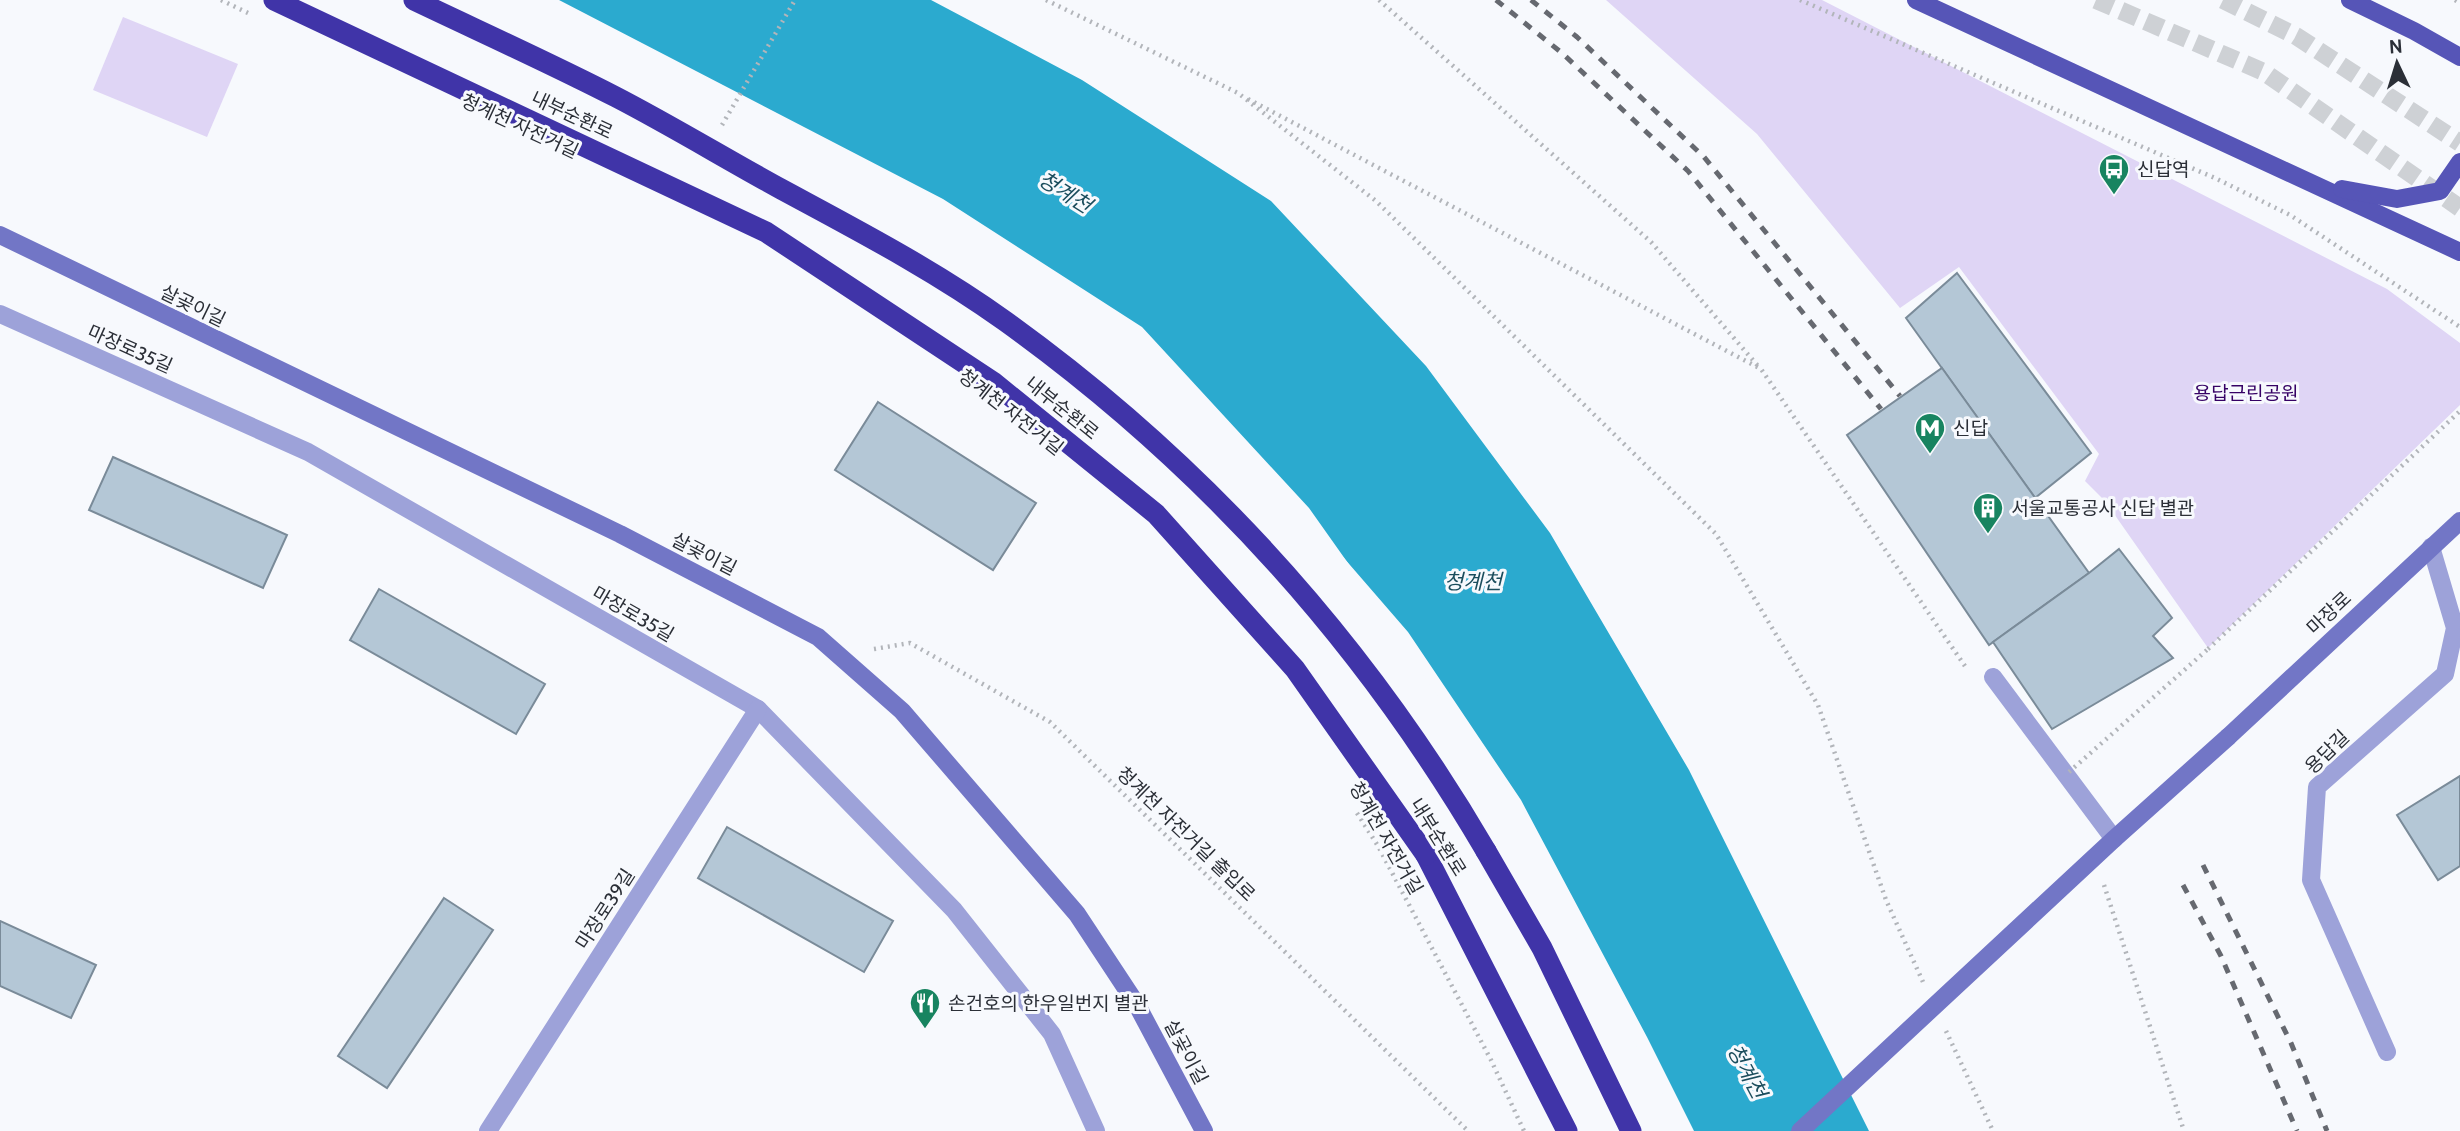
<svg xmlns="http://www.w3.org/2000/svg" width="2460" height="1131" font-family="Cabin,'Noto Sans KR',sans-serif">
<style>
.green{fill:#dfd5f5}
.water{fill:#2baacf}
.pier{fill:#f7f9fd}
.building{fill:#b4c7d6;stroke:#7a8b99;stroke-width:2}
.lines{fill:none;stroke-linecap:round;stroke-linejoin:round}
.primary-tunnel{stroke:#ced1d5;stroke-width:18;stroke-dasharray:18 9;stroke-linecap:butt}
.path{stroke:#b2b5ba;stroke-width:4.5;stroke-dasharray:2 5;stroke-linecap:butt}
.lane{stroke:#9da2d9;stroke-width:18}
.street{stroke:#9da2d9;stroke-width:18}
.secondary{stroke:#7276c6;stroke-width:18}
.primary{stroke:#5655b7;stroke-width:18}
.highway{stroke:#4034a8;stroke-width:21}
.rail{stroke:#666970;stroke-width:5;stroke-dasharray:9 9;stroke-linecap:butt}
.path-bridge{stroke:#b2b5ba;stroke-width:4.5;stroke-dasharray:2 5;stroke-linecap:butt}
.secondary-bridge{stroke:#7276c6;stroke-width:18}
.highway-bridge{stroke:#4034a8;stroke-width:21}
.labels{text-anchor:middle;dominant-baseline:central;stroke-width:6;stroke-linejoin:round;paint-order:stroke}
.street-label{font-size:19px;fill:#2b2f37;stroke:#f7f9fd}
.poi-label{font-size:19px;fill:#2b2f37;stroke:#f7f9fd;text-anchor:start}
.park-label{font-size:19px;fill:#360265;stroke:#f7f9fd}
.water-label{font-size:21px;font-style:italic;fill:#1b4d5d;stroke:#f7f9fd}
</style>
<rect width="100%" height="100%" fill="#f7f9fd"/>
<!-- green -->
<g class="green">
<path d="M1606 0H1822L2387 289 2460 343V405L2208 648 2105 501 2085 481 2099 454 1959 267 1900 308 1757 134Z"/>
<path d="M123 17 238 64 207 137 93 90Z"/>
</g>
<!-- water -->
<path class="water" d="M559 0H931L1082 80 1271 201 1426 366 1550 533 1689 770 1869 1131H1687L1464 727 1309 508 1142 327 943 199Z"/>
<!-- pier -->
<path class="pier" d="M1324 535 1408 632 1521 800 1647 1037 1694 1131H1683L1461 729Z"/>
<!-- building -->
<g class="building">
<path d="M1957 273 2091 453 2035 498 1906 318Z"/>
<path d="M1942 368 2089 573 1989 645 1847 435Z"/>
<path d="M878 402 1036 503 993 570 835 470Z"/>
<path d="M113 457 287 535 263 588 89 510Z"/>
<path d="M2119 549 2172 618 2153 636 2173 658 2052 729 1993 642 2089 573Z"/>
<path d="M379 589 545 684 516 734 350 640Z"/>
<path d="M2460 776V866L2438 880 2397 815Z"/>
<path d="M727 827 893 921 864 972 698 878Z"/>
<path d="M444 898 493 930 387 1088 338 1056Z"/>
<path d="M0 921 96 965 71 1018 0 986Z"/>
</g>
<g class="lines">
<!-- primary-tunnel -->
<g class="primary-tunnel">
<path d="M2096 0 2264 72 2460 208"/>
<path d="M2223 0 2296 36 2460 143"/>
</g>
<!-- path -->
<g class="path">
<path d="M221 0 248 13"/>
<path d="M1046 0 1238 93 1376 201 1716 534 1818 705 1886 900 1923 982"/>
<path d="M1379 0 1651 242 1758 366"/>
<path d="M1800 0 2215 178 2290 215 2460 327"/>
<path d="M2455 0 2460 3"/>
<path d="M1248 99 1761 369 1967 669"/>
<path d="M722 125 795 0"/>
<path d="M874 649 910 643 1050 722 1468 1131"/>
<path d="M2208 649 2460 411"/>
<path d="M1357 813 1378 846 1491 1060 1524 1131"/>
<path d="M2104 885 2184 1131"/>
<path d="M1946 1031 1993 1131"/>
</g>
<!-- lane -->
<path class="lane" d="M1993 677 2114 839"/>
<!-- street -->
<g class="street">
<path d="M0 314 308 452 758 709 954 910 1052 1034 1096 1131"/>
<path d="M2387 1052 2311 880 2317 787 2445 674 2455 628 2431 547"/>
<path d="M488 1131 758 709"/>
</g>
<!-- secondary -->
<g class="secondary">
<path d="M0 235 620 534 818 637 902 711 1077 914 1137 1005 1204 1131"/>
<path d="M2228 737 2460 521"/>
</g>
<!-- primary -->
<g class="primary">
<path d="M1916 0 2460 252"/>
<path d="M2350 0 2414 31 2460 57"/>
<path d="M2342 189 2397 199 2440 191 2460 162"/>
</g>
<!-- highway -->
<g class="highway">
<path d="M1486 851 1542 948 1631 1131"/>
<path d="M1426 855 1567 1131"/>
</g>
<!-- rail -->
<g class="rail">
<path d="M1496 0 1562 53 1688 171 1881 409"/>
<path d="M1531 0 1577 37 1704 157 1900 396"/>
<path d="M2203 865 2291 1043 2327 1131"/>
<path d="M2183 885 2221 956 2297 1131"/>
</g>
<!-- path-bridge -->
<path class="path-bridge" d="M2069 772 2208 649"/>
<!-- secondary-bridge -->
<path class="secondary-bridge" d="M1800 1131 2114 839 2228 737"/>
<!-- highway-bridge -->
<g class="highway-bridge">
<path d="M274 0 766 232 993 382 1156 514 1295 669 1426 855"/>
<path d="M414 0C481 32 550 63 616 97 672 126 726 159 781 189 857 230 934 270 1005 321 1204 464 1362 639 1486 851"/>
</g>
</g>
<!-- icons -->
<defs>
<g id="bus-pin" transform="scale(1.575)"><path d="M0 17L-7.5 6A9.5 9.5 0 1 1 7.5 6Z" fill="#188460" stroke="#f7f9fd"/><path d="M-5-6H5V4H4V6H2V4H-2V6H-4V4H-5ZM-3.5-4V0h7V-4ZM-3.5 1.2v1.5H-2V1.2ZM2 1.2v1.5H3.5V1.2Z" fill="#fff"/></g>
<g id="metro-pin" transform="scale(1.575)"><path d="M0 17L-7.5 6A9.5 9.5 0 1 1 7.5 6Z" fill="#188460" stroke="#f7f9fd"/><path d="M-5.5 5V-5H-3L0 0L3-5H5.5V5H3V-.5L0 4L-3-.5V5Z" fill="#fff"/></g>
<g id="building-pin" transform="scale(1.575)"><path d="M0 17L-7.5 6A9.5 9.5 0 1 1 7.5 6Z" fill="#188460" stroke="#f7f9fd"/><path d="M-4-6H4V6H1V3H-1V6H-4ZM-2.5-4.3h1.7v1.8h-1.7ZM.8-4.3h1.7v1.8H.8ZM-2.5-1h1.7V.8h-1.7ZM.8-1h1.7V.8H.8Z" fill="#fff"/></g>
<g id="restaurant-pin" transform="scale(1.575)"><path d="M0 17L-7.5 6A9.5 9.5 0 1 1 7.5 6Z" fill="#188460" stroke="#f7f9fd"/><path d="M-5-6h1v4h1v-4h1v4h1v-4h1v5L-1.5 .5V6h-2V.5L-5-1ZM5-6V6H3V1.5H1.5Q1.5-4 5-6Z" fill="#fff"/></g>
</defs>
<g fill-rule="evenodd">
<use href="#bus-pin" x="2114" y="169"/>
<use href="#metro-pin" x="1930" y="428"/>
<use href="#building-pin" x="1988" y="508"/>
<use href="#restaurant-pin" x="925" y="1003"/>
</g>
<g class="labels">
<!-- street labels -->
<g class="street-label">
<text transform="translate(572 115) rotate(25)">내부순환로</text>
<text transform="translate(520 126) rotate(25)">청계천 자전거길</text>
<text transform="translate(193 306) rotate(26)">살곶이길</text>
<text transform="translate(130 349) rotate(24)">마장로35길</text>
<text transform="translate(1062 408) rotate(39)">내부순환로</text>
<text transform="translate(1011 412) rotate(38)">청계천 자전거길</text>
<text transform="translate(704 554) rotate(27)">살곶이길</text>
<text transform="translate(2329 613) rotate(-43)">마장로</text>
<text transform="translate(633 614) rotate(30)">마장로35길</text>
<text transform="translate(2327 752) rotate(-44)">용답길</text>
<text transform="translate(1186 834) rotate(44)">청계천 자전거길 출입로</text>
<text transform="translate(1438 837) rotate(58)">내부순환로</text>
<text transform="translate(1386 838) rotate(60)">청계천 자전거길</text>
<text transform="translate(605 909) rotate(-57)">마장로39길</text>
<text transform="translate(1186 1052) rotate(62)">살곶이길</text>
</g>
<!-- poi labels -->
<g class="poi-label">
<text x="2137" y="169">신답역</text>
<text x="1953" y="428">신답</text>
<text x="2011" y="508">서울교통공사 신답 별관</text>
<text x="948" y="1003">손건호의 한우일번지 별관</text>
</g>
<!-- park labels -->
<g class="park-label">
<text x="2246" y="393">용답근린공원</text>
</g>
<!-- water labels -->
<g class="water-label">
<text transform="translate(1065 192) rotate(32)">청계천</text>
<text x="1473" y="581">청계천</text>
<text transform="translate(1747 1071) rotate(62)">청계천</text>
</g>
</g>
<!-- north arrow -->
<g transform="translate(2397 63) rotate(356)" stroke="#f7f9fd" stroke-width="5" paint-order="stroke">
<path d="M0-5L12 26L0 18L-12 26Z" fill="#2b2f37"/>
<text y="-10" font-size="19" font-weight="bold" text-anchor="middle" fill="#2b2f37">N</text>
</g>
</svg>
